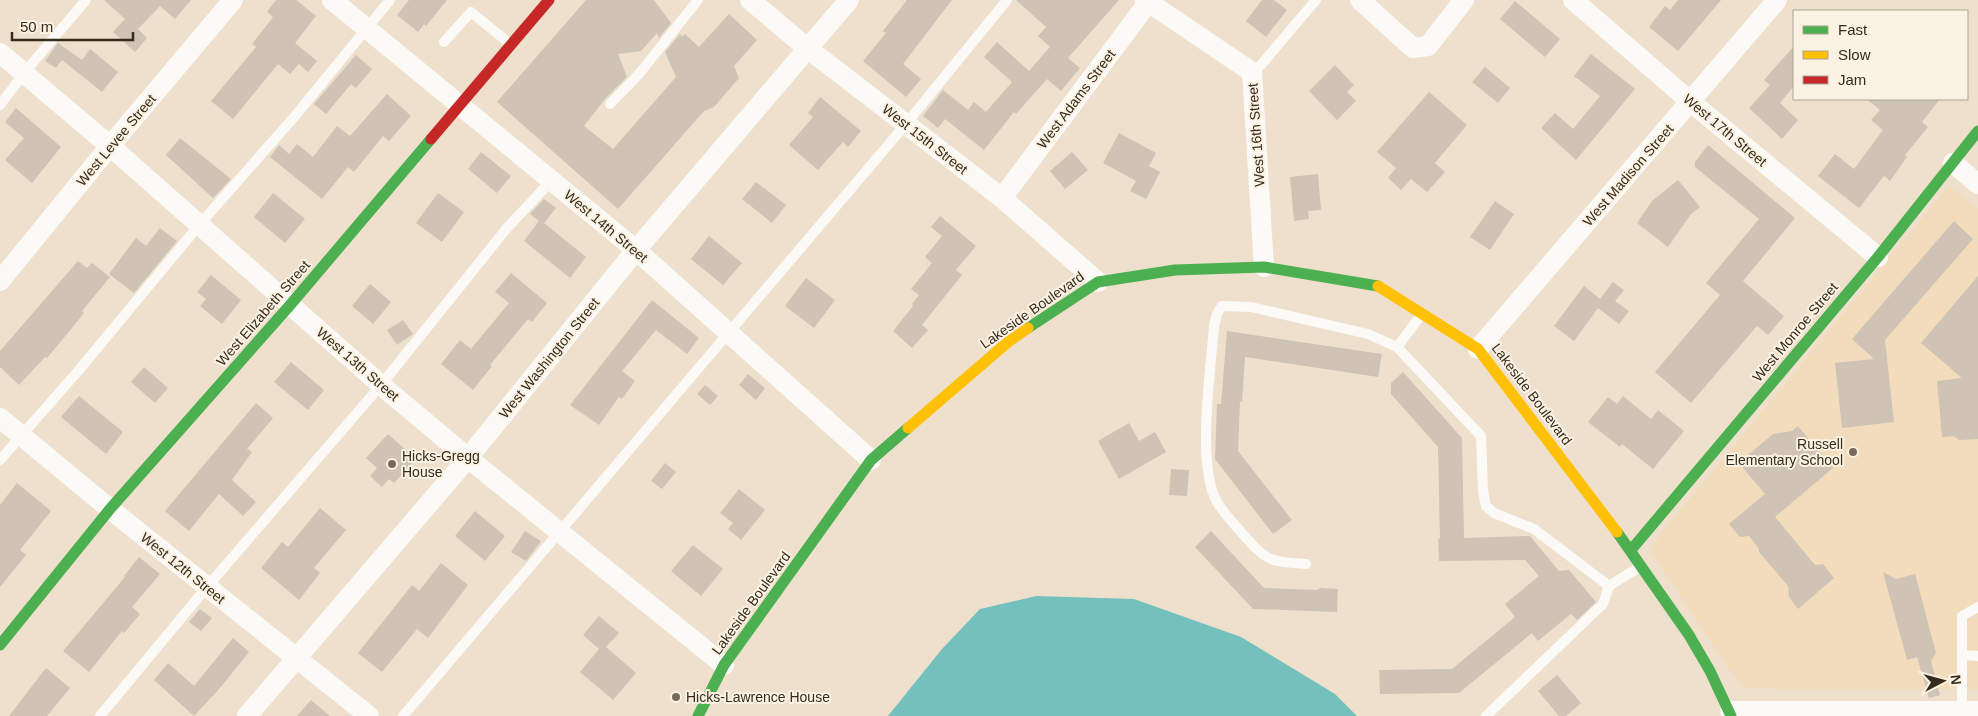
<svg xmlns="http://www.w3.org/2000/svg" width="1978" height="716" font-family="Arial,sans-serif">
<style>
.built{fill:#f2dcbb}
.water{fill:#74c0bc}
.building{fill:#cec3b4}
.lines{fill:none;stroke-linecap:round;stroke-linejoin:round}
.lane{stroke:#fcfaf7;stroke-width:10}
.street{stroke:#fcfaf7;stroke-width:20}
.fast{stroke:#4caf50;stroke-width:11}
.slow{stroke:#ffc107;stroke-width:11}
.jam{stroke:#c62828;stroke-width:11}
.poi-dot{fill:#766b5b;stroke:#fcf2e3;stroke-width:2}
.labels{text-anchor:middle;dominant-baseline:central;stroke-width:4;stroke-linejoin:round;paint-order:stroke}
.street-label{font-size:14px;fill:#352c1e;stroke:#fcf2e3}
.poi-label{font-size:14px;fill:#352c1e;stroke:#fcf2e3;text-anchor:start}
</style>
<rect width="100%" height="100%" fill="#eee0cc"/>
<!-- built -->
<path class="built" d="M1949 186 1978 209V689H1777L1745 687 1733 675 1651 552 1659 536Z"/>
<!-- water -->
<path class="water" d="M1036 596 1134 599 1241 637 1335 694 1357 716H888L942 649 980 609Z"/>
<!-- building -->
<g class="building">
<path d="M104 0H191L175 19 160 6 138 29 147 38 135 52 113 32 125 19Z"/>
<path d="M276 0H296L316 16 295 43 317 61 308 72 299 64 290 74 278 64 233 119 211 101 256 47 252 44 273 17 267 12Z"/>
<path d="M409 0H447L426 26 424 24 418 32 397 15Z"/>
<path d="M586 0H654L671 23 659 38 657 33 641 51 618 54 627 77 605 99 584 126 613 149 676 77 665 52 680 34 682 37 685 34 699 47 729 14 757 40 734 66 739 78 714 107 704 111 618 209 497 102Z"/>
<path d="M907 0H952L903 64 921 79 906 97 863 61 886 33 883 31Z"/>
<path d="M1016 0H1119L1068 58 1080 68 1061 91 1047 79 1016 114 1014 112 984 150 945 119 938 128 923 116 943 90 968 110 974 102 986 112 1012 82 984 57 997 42 1029 71 1050 47 1038 36 1046 27Z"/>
<path d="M1262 0H1274L1287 10 1266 37 1246 21Z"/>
<path d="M1678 0H1721L1678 51 1649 27 1665 6 1670 10Z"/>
<path d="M1515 1 1560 39 1545 57 1500 19Z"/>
<path d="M58 43 82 60 90 49 118 72 102 92 62 60 56 68 45 61Z"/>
<path d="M1794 46V86L1780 103 1798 120 1782 139 1749 108 1770 85 1764 80Z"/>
<path d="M1591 54 1635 89 1576 160 1541 128 1555 113 1573 129 1600 96 1574 76Z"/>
<path d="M356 55 372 69 356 88 351 84 326 114 314 104Z"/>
<path d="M1335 65 1354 85 1347 92 1356 101 1337 120 1309 91Z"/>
<path d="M1485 67 1510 88 1498 103 1472 82Z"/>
<path d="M1429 92 1467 125 1435 163 1445 172 1427 192 1411 179 1401 190 1388 178 1396 168 1377 152Z"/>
<path d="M387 94 411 116 389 141 383 136 354 172 348 167 322 199 270 157 279 145 289 154 297 144 313 157 337 126 350 136Z"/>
<path d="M820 97 861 131 848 147 843 142 818 170 789 145 813 117 808 113Z"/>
<path d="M1867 99H1940L1922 122 1928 127 1905 155 1907 157 1890 181 1884 176 1859 208 1818 176 1835 154 1854 169 1883 130 1871 120 1880 110Z"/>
<path d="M16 108 61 147 32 183 5 160 24 138 5 122Z"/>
<path d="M1119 133 1156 153 1149 166 1160 172 1146 199 1130 191 1136 181 1103 163Z"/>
<path d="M180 138 231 179 213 198 166 155Z"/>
<path d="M1708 145 1795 218 1743 281 1784 316 1768 335 1757 326 1691 403 1655 372 1720 295 1706 283 1759 219 1695 167V162Z"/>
<path d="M481 152 511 176 497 193 468 169Z"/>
<path d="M1072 152 1088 170 1065 189 1050 171Z"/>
<path d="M1318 174 1321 210 1308 211 1309 219 1294 221 1290 177Z"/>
<path d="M1678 180 1700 207 1691 214 1668 247 1637 223 1652 201Z"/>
<path d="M756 182 786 205 772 223 742 199Z"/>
<path d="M273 193 305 219 285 243 254 217Z"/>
<path d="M438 193 464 212 442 242 416 223Z"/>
<path d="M544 199 556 208 544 223 586 257 570 278 524 241 539 221 530 214Z"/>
<path d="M1495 201 1514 214 1490 250 1470 237Z"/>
<path d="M940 216 976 246 956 270 962 275 922 325 928 330 912 348 893 331 913 306 912 304 919 295 911 289 932 263 925 257 942 236 931 227Z"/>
<path d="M1954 221 1973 239 1885 340 1894 422 1842 428 1835 363 1874 359 1852 339Z"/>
<path d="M160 228 177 241 134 293 109 274 136 238 146 246Z"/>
<path d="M709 236 742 263 723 285 691 259Z"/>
<path d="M78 261 87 268 92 263 110 277 82 311 84 313 72 328 47 358 45 357 19 385 0 367V351Z"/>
<path d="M511 273 547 303 532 322 528 319 490 365 492 366 473 390 441 364 460 340 471 349 509 303 495 292Z"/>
<path d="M211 275 241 300 222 324 200 306 206 299 197 292Z"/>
<path d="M1978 276V439L1959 440 1954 436 1942 437 1937 381 1962 378 1921 343Z"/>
<path d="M806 278 835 300 814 328 785 306Z"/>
<path d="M1613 282 1624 290 1615 301 1629 311 1619 324 1598 308 1574 341 1554 326 1584 286 1600 299Z"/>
<path d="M370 284 391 302 373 324 352 306Z"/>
<path d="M652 300 699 338 687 354 656 330 622 371 635 381 622 399 619 397 599 425 570 405Z"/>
<path d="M403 320 413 334 397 345 387 330Z"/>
<path d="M1227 331 1382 354 1378 377 1245 357 1242 402 1240 401 1238 451 1292 520 1273 534 1215 459 1217 404H1221Z"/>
<path d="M291 362 324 390 308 410 274 382Z"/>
<path d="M144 367 168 388 155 403 131 382Z"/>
<path d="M1403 372 1462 438 1464 538 1530 536 1559 571 1569 570 1596 602 1577 620 1571 614 1538 641 1532 633 1459 693 1380 694 1379 670 1452 669 1515 617 1505 604 1539 576 1525 560 1439 561 1438 539 1440 538 1438 447 1391 394V383Z"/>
<path d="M748 374 765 388 756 400 739 385Z"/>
<path d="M705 385 718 396 710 405 697 394Z"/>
<path d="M79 396 123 432 106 454 61 417Z"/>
<path d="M1623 396 1651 419 1658 410 1684 431 1653 469 1622 444 1620 447 1588 422 1608 397 1617 404Z"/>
<path d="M256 403 273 418 247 449 252 452 232 480 256 502 243 516 219 494 189 531 165 511Z"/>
<path d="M1129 423 1139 441 1155 432 1166 452 1119 479 1098 441Z"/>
<path d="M1798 426 1833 468 1775 517 1815 565 1823 564 1834 578 1798 609 1789 597 1788 586 1759 552V549L1749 536 1740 537 1729 524 1765 494 1743 468 1742 460 1773 434 1792 431Z"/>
<path d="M388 434 416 459 394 483 389 479 382 487 370 476 377 468 366 458Z"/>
<path d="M665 463 676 472 662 489 651 481Z"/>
<path d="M1171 469 1189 470 1187 496 1169 495Z"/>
<path d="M17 483 51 511 20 550 26 555 0 587V505Z"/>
<path d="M739 489 765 510 741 540 728 529 733 523 720 513Z"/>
<path d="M320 508 346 530 314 568 320 573 299 600 261 568 282 542 288 547Z"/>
<path d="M475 511 505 536 485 561 455 536Z"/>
<path d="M525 531 541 541 526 561 511 552Z"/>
<path d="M1211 531 1264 588 1317 590 1320 588 1338 589 1337 612 1253 609 1195 547Z"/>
<path d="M693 545 723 569 701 596 671 571Z"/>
<path d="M139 557 160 574 132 607 140 614 124 633 122 631 89 672 63 651 125 577 124 576Z"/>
<path d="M441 563 468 585 428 638 417 629 382 672 358 653 412 585 419 591Z"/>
<path d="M1883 572 1896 579 1915 574 1936 653 1931 661 1940 695 1929 698 1917 657 1907 660Z"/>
<path d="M200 609 212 618 201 631 189 622Z"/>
<path d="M599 616 619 633 606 647 636 673 613 700 580 672 599 649 583 635Z"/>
<path d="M233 638 249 652 220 688 194 716 154 680 168 663 194 686Z"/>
<path d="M46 668 70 688 47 716H9Z"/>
<path d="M1557 675 1581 703 1566 716H1559L1538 691Z"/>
<path d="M311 700 330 716H297Z"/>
</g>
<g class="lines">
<!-- lane -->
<g class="lane">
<path d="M444 42 471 12 510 44"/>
<path d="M1252 72 1261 65 1316 0"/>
<path d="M610 104 639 74 698 0"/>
<path d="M0 105 24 73 86 0"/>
<path d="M1397 347 1422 314"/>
<path d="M0 460 79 370 200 224 295 116 390 0"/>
<path d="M1306 564C1266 561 1267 561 1241 532 1233 523 1223 512 1217 502 1196 464 1211 370 1214 326L1217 314 1222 306 1251 307 1368 334 1397 347 1481 436 1483 491 1486 506 1494 513 1534 529 1609 586"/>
<path d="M1962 655 1978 656"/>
<path d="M1962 711V616L1978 607"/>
<path d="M100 716 207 587 381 385 507 228 551 181"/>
<path d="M403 716 906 124 1007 0"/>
<path d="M1486 716 1603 604 1609 586 1641 566"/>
</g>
<!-- street -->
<g class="street">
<path d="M332 0 636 250 871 460"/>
<path d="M750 0 807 48 1002 198 1098 282"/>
<path d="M1145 0 1252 72 1264 267"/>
<path d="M1360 0 1413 48 1428 46 1464 0"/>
<path d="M1573 0 1691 102 1878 257"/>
<path d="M0 53 110 146 381 385 468 458 724 665"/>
<path d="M1953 163 1978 184"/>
<path d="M1002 198 1150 0"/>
<path d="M0 281 110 146 233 0"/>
<path d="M1478 349 1777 0"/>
<path d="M0 418 110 509 369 716"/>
<path d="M1730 711H1978"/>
<path d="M247 716 468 458 636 250 849 0"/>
</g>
<!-- fast -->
<g class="fast">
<path d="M1028 328 1098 282 1175 270 1264 267 1378 286"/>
<path d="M1617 532 1689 635 1710 671 1731 716"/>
<path d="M1631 550 1878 257 1978 131"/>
<path d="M0 645 110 509 291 304 431 139"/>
<path d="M698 716 724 665 871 460 908 428"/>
</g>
<!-- slow -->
<g class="slow">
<path d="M1378 286 1478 349 1617 532"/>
<path d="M908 428 1008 342 1028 328"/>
</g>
<!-- jam -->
<path class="jam" d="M431 139 549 0"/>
</g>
<!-- markers -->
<g class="poi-dot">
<circle cx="1853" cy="452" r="5"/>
<circle cx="392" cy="464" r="5"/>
<circle cx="676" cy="697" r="5"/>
</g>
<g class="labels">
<!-- street labels -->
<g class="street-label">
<text transform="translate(1076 99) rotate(-53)">West Adams Street</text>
<text transform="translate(1725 130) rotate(40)">West 17th Street</text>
<text transform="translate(1256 135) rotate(-94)">West 16th Street</text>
<text transform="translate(925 139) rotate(38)">West 15th Street</text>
<text transform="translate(116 140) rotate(-50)">West Levee Street</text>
<text transform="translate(1628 175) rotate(-49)">West Madison Street</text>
<text transform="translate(606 226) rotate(40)">West 14th Street</text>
<text transform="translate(1032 310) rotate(-35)">Lakeside Boulevard</text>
<text transform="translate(263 313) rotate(-49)">West Elizabeth Street</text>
<text transform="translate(1795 332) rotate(-50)">West Monroe Street</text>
<text transform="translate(549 358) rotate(-51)">West Washington Street</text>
<text transform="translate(358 364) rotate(41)">West 13th Street</text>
<text transform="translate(1532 394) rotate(53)">Lakeside Boulevard</text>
<text transform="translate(183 568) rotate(39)">West 12th Street</text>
<text transform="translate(751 603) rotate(-54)">Lakeside Boulevard</text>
</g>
<!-- poi labels -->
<g class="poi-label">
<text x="1843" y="444" text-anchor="end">Russell<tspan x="1843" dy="16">Elementary School</tspan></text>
<text x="402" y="456">Hicks-Gregg<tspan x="402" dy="16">House</tspan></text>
<text x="686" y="697">Hicks-Lawrence House</text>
</g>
</g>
<!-- legend -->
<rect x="1793" y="10" width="175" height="90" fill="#fcf2e3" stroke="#aca394"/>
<rect x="1803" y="26" width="25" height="8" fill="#4caf50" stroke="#aca394"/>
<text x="1838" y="35" font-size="15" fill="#352c1e">Fast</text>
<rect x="1803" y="51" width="25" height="8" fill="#ffc107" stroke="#aca394"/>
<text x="1838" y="60" font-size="15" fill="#352c1e">Slow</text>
<rect x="1803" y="76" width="25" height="8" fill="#c62828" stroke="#aca394"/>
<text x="1838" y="85" font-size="15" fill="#352c1e">Jam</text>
<!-- north arrow -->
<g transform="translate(1943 681) rotate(84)" stroke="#fcf2e3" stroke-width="4" paint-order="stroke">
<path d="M0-4L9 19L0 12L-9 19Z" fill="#352c1e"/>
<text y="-8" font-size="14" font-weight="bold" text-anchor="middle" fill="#352c1e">N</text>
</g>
<!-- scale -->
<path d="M12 32v8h121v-8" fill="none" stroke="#352c1e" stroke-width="2.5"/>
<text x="20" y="32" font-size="15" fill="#352c1e" stroke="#fcf2e3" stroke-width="4" paint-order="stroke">50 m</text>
</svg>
